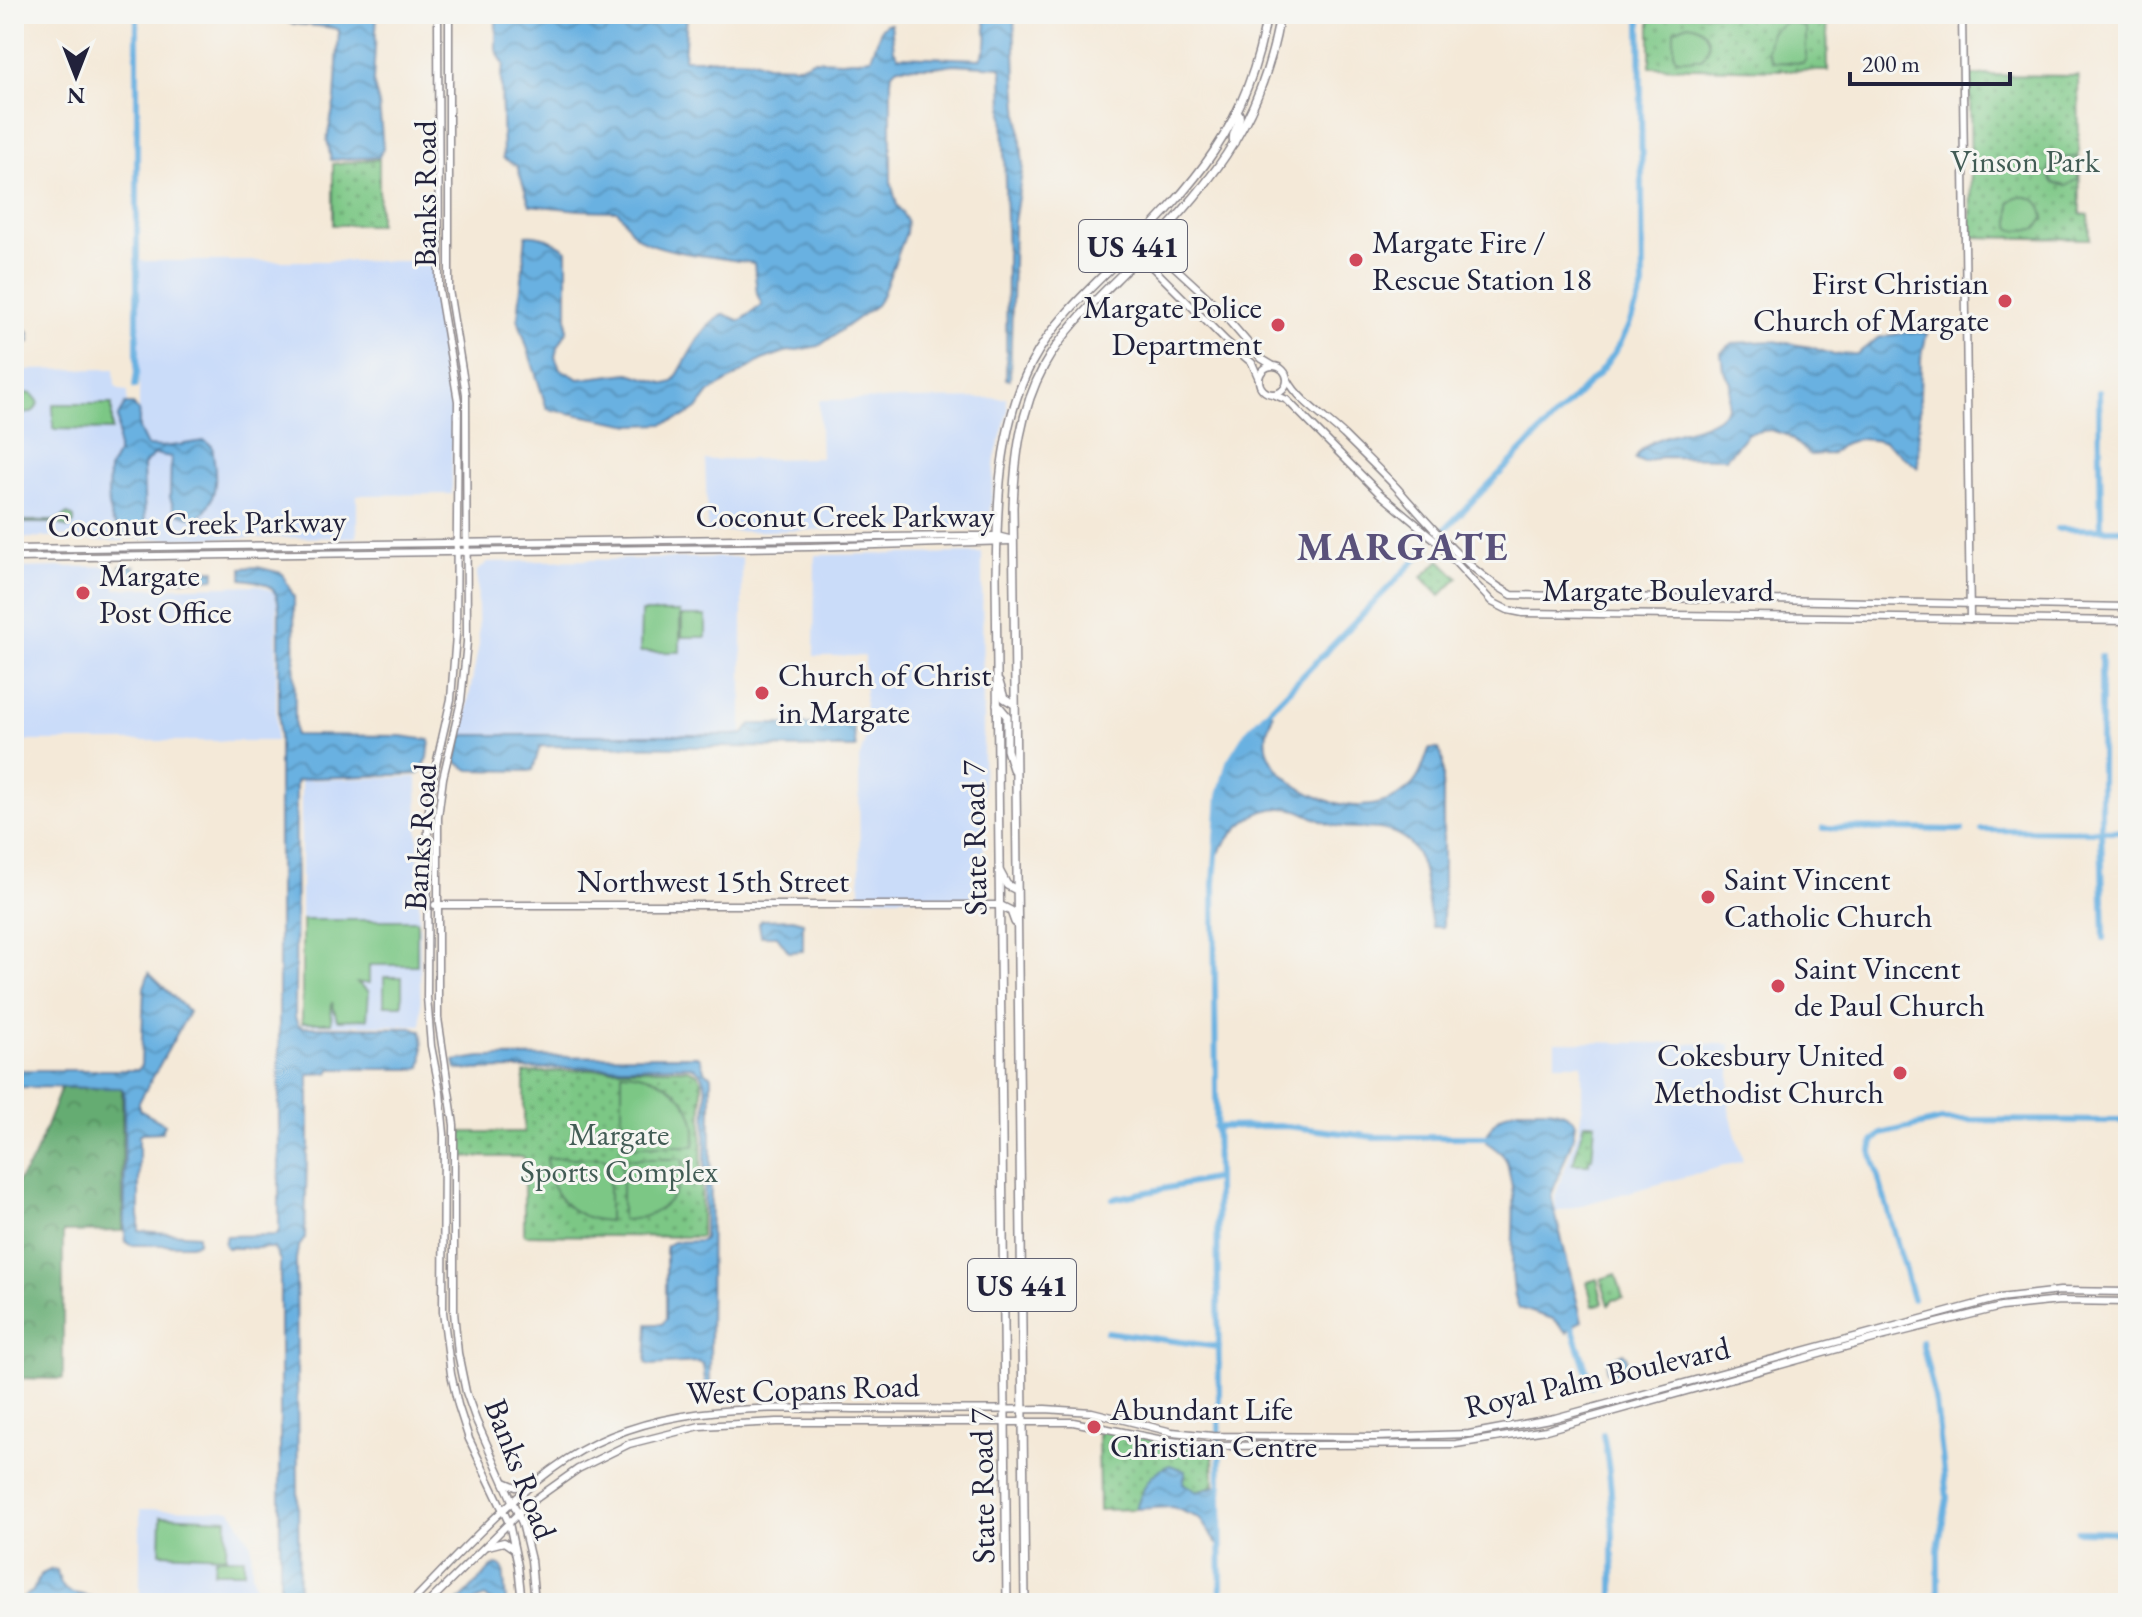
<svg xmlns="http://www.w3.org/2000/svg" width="2142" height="1617" font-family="'EB Garamond',serif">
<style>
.built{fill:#cadcf9}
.grass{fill:url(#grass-tufts);stroke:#4f7460;stroke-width:2}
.forest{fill:url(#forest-crowns);stroke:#446756;stroke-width:2}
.park{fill:url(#park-dots);stroke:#4f7460;stroke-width:2}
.pitch{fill:#7cc785;stroke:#4f7460;stroke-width:2}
.water{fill:url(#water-waves);stroke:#466a8e;stroke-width:2}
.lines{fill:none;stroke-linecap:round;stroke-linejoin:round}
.canal{stroke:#69b1e1;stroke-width:6}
.secondary-casing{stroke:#8b868a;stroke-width:9}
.primary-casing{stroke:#8b868a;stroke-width:10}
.secondary{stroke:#fff;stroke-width:6}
.primary{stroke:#fff;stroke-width:7}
.poi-dot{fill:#d1495b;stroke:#f6f6f2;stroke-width:3}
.labels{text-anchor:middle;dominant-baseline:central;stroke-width:6;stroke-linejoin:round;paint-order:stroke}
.shield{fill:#f6f6f2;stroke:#626272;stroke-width:2}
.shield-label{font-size:30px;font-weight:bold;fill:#22223b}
.park-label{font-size:32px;fill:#425c55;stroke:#f6f6f2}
.street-label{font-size:32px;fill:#22223b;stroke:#f6f6f2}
.poi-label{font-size:32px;fill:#22223b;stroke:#f6f6f2;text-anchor:start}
.district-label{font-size:40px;font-weight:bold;letter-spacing:2px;fill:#5a527b;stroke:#f6f6f2}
</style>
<defs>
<pattern id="grass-tufts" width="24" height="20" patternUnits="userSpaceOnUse" patternTransform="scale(2)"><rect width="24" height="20" fill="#7cc785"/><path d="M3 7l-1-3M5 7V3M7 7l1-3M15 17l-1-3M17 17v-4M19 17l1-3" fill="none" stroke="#65a16e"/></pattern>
<pattern id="forest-crowns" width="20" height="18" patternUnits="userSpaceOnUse" patternTransform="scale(2)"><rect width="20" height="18" fill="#65ac72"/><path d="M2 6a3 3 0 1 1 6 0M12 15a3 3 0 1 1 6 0" fill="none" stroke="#538c5f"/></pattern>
<pattern id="park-dots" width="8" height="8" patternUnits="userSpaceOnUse" patternTransform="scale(2)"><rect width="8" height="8" fill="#7cc785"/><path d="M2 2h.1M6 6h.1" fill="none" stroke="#65a16e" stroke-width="1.8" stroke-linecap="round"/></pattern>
<pattern id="water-waves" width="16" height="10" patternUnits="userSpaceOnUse" patternTransform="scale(2)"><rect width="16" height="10" fill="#69b1e1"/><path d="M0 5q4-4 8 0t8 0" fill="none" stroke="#5690b8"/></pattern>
</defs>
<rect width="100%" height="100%" fill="#f6f6f2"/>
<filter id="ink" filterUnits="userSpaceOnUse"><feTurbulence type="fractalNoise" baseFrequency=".0125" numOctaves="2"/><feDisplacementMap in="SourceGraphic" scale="16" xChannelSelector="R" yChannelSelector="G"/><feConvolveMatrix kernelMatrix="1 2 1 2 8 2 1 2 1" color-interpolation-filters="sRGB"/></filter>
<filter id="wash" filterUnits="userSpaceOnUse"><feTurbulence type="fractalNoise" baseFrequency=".006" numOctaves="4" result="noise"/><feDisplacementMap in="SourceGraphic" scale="32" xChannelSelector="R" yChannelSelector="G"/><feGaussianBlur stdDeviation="1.8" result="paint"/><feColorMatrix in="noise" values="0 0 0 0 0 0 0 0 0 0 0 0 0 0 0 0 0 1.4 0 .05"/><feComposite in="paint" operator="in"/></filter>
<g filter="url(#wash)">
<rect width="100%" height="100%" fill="#f4e9d8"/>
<!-- built -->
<g class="built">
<path d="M140 261H434L437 319 450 377 452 406V494L357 495V537L138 539Z"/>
<path d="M114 369 115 385 120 390 127 391 125 541H96L60 536 14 539V370Z"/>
<path d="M1006 398 1008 411 995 458 989 523 984 527 708 532 705 460 821 458 819 400Z"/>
<path d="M982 553 984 898H860L859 759 865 741V656H814L815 555Z"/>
<path d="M742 557V734H462L479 644 477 571 488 562Z"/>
<path d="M115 566V589L259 585 274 592 277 603 276 741H14V568Z"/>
<path d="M417 777 421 1025H301V780Z"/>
<path d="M1555 1042 1731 1044 1729 1110 1743 1161 1556 1212 1555 1196 1578 1132 1582 1109V1064H1555Z"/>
<path d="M140 1509 231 1510 251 1543 252 1572 256 1588 253 1603H140Z"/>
</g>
<!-- grass -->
<g class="grass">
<path d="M14 392 32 394 38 401C37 415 26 414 14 414Z"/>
<path d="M68 514 74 518V523L68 528 57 523H14V518L21 521H55Z"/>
</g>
<!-- forest -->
<path class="forest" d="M61 1088H122L123 1231 63 1232V1379L14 1378V1187L34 1158Z"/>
<!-- park -->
<g class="park">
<path d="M1650 14H1827L1828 71 1650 67Z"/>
<path d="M1970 75 2078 76 2080 214 2089 215 2090 239 1971 237Z"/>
<path d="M379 159V225H333V164Z"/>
<path d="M1440 560 1458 578 1440 596 1422 577Z"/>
<path d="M606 1069H688L697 1073 702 1081 701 1237 524 1235V1157H462L461 1132H524V1073Z"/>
<path d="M1584 1123H1595L1592 1158 1589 1159V1164H1573Z"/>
<path d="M1616 1274 1623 1298 1613 1300 1609 1305 1601 1279Z"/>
<path d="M1098 1427 1213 1454 1214 1485 1197 1492 1183 1483 1186 1471 1143 1489 1136 1509 1099 1510Z"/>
</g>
<!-- pitch -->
<g class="pitch">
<path d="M1786 22 1795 23 1806 28V59L1803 63 1773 62 1767 51 1771 32Z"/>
<path d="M1688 24C1707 26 1715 44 1702 59H1677L1674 55V30Z"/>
<path d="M2074 157 2078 160V179L2067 186 2054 183 2048 174 2051 159Z"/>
<path d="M2017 197C2033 195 2043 202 2044 218L2037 229 2014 230 2010 227V202Z"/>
<path d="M53 404H112V430L53 429Z"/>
<path d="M641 612H680V652H640Z"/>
<rect x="682" y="616" width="24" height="21"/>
<path d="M302 920H417V965H369V983H357L369 991 367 1019 337 1020 332 1002 331 1023H302Z"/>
<rect x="384" y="977" width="18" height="28"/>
<path d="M622 1072C663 1073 702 1102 694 1146H628L622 1141Z"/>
<path d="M547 1158H604L609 1163V1221C572 1219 547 1195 547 1158Z"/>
<path d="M627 1159H683C684 1197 658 1219 622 1220V1163Z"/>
<path d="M1597 1279 1603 1303 1593 1306 1587 1282Z"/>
<path d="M161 1516 227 1519 226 1556 160 1553Z"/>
<path d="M215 1558H244V1572H214Z"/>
</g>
<!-- water -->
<g class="water">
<path d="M282 14H377L373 81 379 105 383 148 379 157 331 160 327 139 335 99 339 30C327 25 304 26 289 23Z"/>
<path d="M496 14H687L684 59H736L754 60 766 65 800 66 813 60 842 61 871 58 881 29 886 24H891L894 50 898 56 980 59C990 47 986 29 984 14H1014L1016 82 1023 166 1014 222 1010 380 1006 379 1007 258 1002 71 1000 67 954 64 935 67H898L892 72 891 81V182L897 205 907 221 906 233 882 296 876 305 819 346 785 352 762 360 709 393 697 409 683 417 663 424 632 425 547 409 518 319 526 235C540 233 555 242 567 250V331L557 349 555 357 560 369 579 379 629 373 666 384 673 382C687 361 700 326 724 314L740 321 762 305 757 294 754 263C726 258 656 253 636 236 628 229 625 218 617 211L580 210 530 205 517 166 503 158 501 77 504 65 496 50Z"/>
<path d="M14 317 29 333 30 342 14 345Z"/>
<path d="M1907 332 1927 333 1921 358 1918 468 1884 441 1859 439 1843 444 1831 454 1810 455 1787 435 1770 430 1748 433 1726 458 1660 457 1644 463 1635 459C1650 431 1689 435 1714 420 1719 418 1724 412 1728 407L1731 382 1723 369 1721 352 1733 343 1774 341 1811 347 1834 355 1857 354 1878 338Z"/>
<path d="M125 404H132L139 411V429L147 446C167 449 185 443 205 441L212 446C216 472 220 496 200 517H189L175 512 170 497 171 457 155 454 143 465 145 525 136 537 125 536 112 521 108 499 109 470 118 452V417Z"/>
<path d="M120 566H135L136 571 215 570V578L121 582Z"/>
<path d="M257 567 282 573 294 597 295 735 401 736 430 740 428 758 419 774 311 778 296 781 295 1017 298 1025 302 1027 413 1028 421 1031C423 1042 424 1057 421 1067L415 1069H331L329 1073 309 1074V1150L307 1152 305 1238 298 1248 296 1259 299 1603H280V1260L274 1248H227L224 1244 226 1236 276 1235 279 1231V608C277 583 263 582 242 579V568Z"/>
<path d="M1269 708 1273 715C1271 720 1268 727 1267 732 1260 772 1314 801 1346 805 1369 808 1392 803 1410 787 1421 777 1424 762 1429 749H1439L1443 760V927H1433C1423 898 1431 865 1407 841 1387 823 1360 831 1336 826 1323 824 1310 814 1297 810 1258 800 1231 830 1215 859 1217 790 1222 761 1269 708Z"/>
<path d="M751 724H850L853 726 856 748 540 746 533 770 529 771 469 770 456 762 462 737 466 735H734L744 734Z"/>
<path d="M792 919 803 922V951L789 952 777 936H761L759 923 762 920Z"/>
<path d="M149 973 189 1012 139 1102V1110L165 1124 162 1132 142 1133 139 1135V1231L198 1235V1243L190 1245H130L125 1241 124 1091 121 1088 14 1087V1070H138L141 1065 144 987Z"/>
<path d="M697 1056 700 1058 704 1070 711 1076 710 1390 706 1388 703 1364 698 1362 650 1365 646 1363 648 1324H662L666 1319V1246L673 1242 701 1241 704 1238 706 1091C705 1078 702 1069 689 1066L460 1070 456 1069 454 1061 481 1057Z"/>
<path d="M1518 1109C1537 1110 1564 1105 1575 1122L1573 1137 1551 1196 1582 1321 1572 1326 1567 1333 1553 1319 1519 1308C1504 1277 1520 1215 1510 1177 1509 1171 1508 1163 1505 1158 1501 1152 1492 1146 1486 1142 1488 1124 1501 1113 1518 1109Z"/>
<path d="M1623 1353 1627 1357C1626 1364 1623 1369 1623 1376H1610L1607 1371 1608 1361Z"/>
<path d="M1170 1465 1186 1471 1183 1483 1197 1492 1220 1485 1221 1549 1199 1518 1172 1507 1136 1509C1143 1488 1148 1473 1170 1465Z"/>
<path d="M496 1565 503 1567 506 1603H495L485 1597 471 1603H457L492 1567Z"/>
<path d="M52 1569 57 1570C62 1598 71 1590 94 1598L97 1603H14L33 1591 40 1575Z"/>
</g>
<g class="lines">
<!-- canal -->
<g class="canal">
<path d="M135 386 137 372V14"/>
<path d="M2099 392 2101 529"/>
<path d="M2057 529H2128"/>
<path d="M1442 532 1598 374C1623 345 1631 322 1643 287L1640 14"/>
<path d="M2101 656V831L2104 938"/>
<path d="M1823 828 1962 830"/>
<path d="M1982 830 2128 831"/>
<path d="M1215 1127 1286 1126 1374 1137H1491"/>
<path d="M1113 1199 1217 1178"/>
<path d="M1913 1299 1871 1151 1873 1142 1881 1134 1942 1120 2128 1121"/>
<path d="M1570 1320 1591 1385"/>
<path d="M1107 1332 1219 1347"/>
<path d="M1922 1342 1936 1404 1947 1498 1938 1549V1603"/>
<path d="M1603 1434C1615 1491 1613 1545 1613 1603"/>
<path d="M2077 1531 2128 1532"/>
<path d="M1221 1603 1214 884 1220 796 1229 762 1247 733 1430 545"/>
</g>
</g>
</g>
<g filter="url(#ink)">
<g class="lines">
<!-- secondary casing -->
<g class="secondary-casing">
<g id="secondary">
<path d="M438 14 439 289 458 401 456 635 451 699 433 778 428 817 427 997 431 1046 440 1092 444 1134 443 1312 451 1374 458 1405 469 1439 509 1523 518 1566 522 1603"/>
<path d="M449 14V290L466 394 467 642 461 701 443 778 438 817V1018L454 1125V1312L458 1353 466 1392 476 1420 522 1523 531 1560 535 1603"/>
<path d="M1962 14 1970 619"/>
<path d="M1142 237 1230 318 1229 321 1262 359 1272 365"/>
<path d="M1132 247 1226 341 1252 363 1259 379"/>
<circle cx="1273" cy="380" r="14"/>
<path d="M1288 380C1298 400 1326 418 1344 435 1361 452 1379 469 1396 487 1430 525 1466 570 1512 595L2128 607"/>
<path d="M1273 394 1287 400 1379 493 1433 538 1492 602 1508 610 1523 613 2128 621"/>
<path d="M14 549 961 536H997L1013 540"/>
<path d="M14 558 810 547 1010 541"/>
<path d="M435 905H999"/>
<path d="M504 1482 516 1487 531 1484"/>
<path d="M488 1546 504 1542 514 1549"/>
<path d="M411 1603C460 1553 508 1498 567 1459 655 1402 762 1408 863 1409 923 1409 984 1410 1045 1409L1092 1412 1172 1432 1212 1436 1374 1437 1469 1434 1555 1418 1999 1298 2060 1291 2128 1292"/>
<path d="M428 1603 527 1505 578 1469 629 1444 700 1426 777 1422H1073L1163 1440 1212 1446 1456 1444 1546 1430 1877 1338 2001 1307 2060 1301 2128 1302"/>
</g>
</g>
<!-- primary casing -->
<g class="primary-casing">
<g id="primary">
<path d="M1234 143C1230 132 1242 125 1239 114"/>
<path d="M999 682 1004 698 1014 704"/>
<path d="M997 704 1007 716V750L1013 769"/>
<path d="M1000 872 1007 885 1017 890"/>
<path d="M999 905 1011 911 1015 922"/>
<path d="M1004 1264 1016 1287 1021 1290"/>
<path d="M1007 1603 996 577C997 506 998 428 1031 364 1052 324 1085 293 1117 262 1194 185 1249 126 1267 14"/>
<path d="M1025 1603 1013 507C1015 459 1020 410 1044 366 1065 328 1096 300 1127 269 1204 192 1263 127 1280 14"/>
</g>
</g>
<!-- secondary -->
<use href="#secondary" class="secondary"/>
<!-- primary -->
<use href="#primary" class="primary"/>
</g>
</g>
<!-- markers -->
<g class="poi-dot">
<circle cx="1356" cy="260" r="8"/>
<circle cx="2005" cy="301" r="8"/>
<circle cx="1278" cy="325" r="8"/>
<circle cx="83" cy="593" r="8"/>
<circle cx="762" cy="693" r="8"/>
<circle cx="1708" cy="897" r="8"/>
<circle cx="1778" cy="986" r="8"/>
<circle cx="1900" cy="1073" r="8"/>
<circle cx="1094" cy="1427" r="8"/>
</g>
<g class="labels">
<!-- shield labels -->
<g class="shield">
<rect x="1079" y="220" width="108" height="52" rx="6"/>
<rect x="968" y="1259" width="108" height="52" rx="6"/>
</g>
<g class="shield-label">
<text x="1133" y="246">US 441</text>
<text x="1022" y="1285">US 441</text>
</g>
<!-- park labels -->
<g class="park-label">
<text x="2025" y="161">Vinson Park</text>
<text x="619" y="1134">Margate<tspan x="619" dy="37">Sports Complex</tspan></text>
</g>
<!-- street labels -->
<g class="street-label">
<text transform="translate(425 194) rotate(-90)">Banks Road</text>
<text x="845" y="516">Coconut Creek Parkway</text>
<text transform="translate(197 523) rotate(-1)">Coconut Creek Parkway</text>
<text x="1658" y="590">Margate Boulevard</text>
<text transform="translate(420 837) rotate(-86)">Banks Road</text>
<text transform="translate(974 838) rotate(-91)">State Road 7</text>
<text x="713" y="881">Northwest 15th Street</text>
<text transform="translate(1597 1377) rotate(-13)">Royal Palm Boulevard</text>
<text transform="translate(803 1389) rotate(-2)">West Copans Road</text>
<text transform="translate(521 1469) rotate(69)">Banks Road</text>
<text transform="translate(982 1486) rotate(-91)">State Road 7</text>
</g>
<!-- poi labels -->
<g class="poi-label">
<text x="1372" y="242">Margate Fire /<tspan x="1372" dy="37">Rescue Station 18</tspan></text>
<text x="1989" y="283" text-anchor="end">First Christian<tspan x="1989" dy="37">Church of Margate</tspan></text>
<text x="1262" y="307" text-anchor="end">Margate Police<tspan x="1262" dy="37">Department</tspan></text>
<text x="99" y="575">Margate<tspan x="99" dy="37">Post Office</tspan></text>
<text x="778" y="675">Church of Christ<tspan x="778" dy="37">in Margate</tspan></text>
<text x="1724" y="879">Saint Vincent<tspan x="1724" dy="37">Catholic Church</tspan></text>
<text x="1794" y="968">Saint Vincent<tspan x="1794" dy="37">de Paul Church</tspan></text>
<text x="1884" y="1055" text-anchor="end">Cokesbury United<tspan x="1884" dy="37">Methodist Church</tspan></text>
<text x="1110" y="1409">Abundant Life<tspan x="1110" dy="37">Christian Centre</tspan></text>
</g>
<!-- district labels -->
<g class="district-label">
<text x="1403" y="546">MARGATE</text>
</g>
</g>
<!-- margin -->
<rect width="2142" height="1617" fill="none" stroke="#f6f6f2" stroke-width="48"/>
<!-- north arrow -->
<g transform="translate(76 76) rotate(180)" stroke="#f6f6f2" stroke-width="6" paint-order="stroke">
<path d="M0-6L14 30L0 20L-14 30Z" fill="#22223b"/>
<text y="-12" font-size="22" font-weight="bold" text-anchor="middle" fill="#22223b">N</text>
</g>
<!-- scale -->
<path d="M1850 72v12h160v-12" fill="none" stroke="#22223b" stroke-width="4"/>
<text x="1862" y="72" font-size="24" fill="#22223b" stroke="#f6f6f2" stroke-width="6" paint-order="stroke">200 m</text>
</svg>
